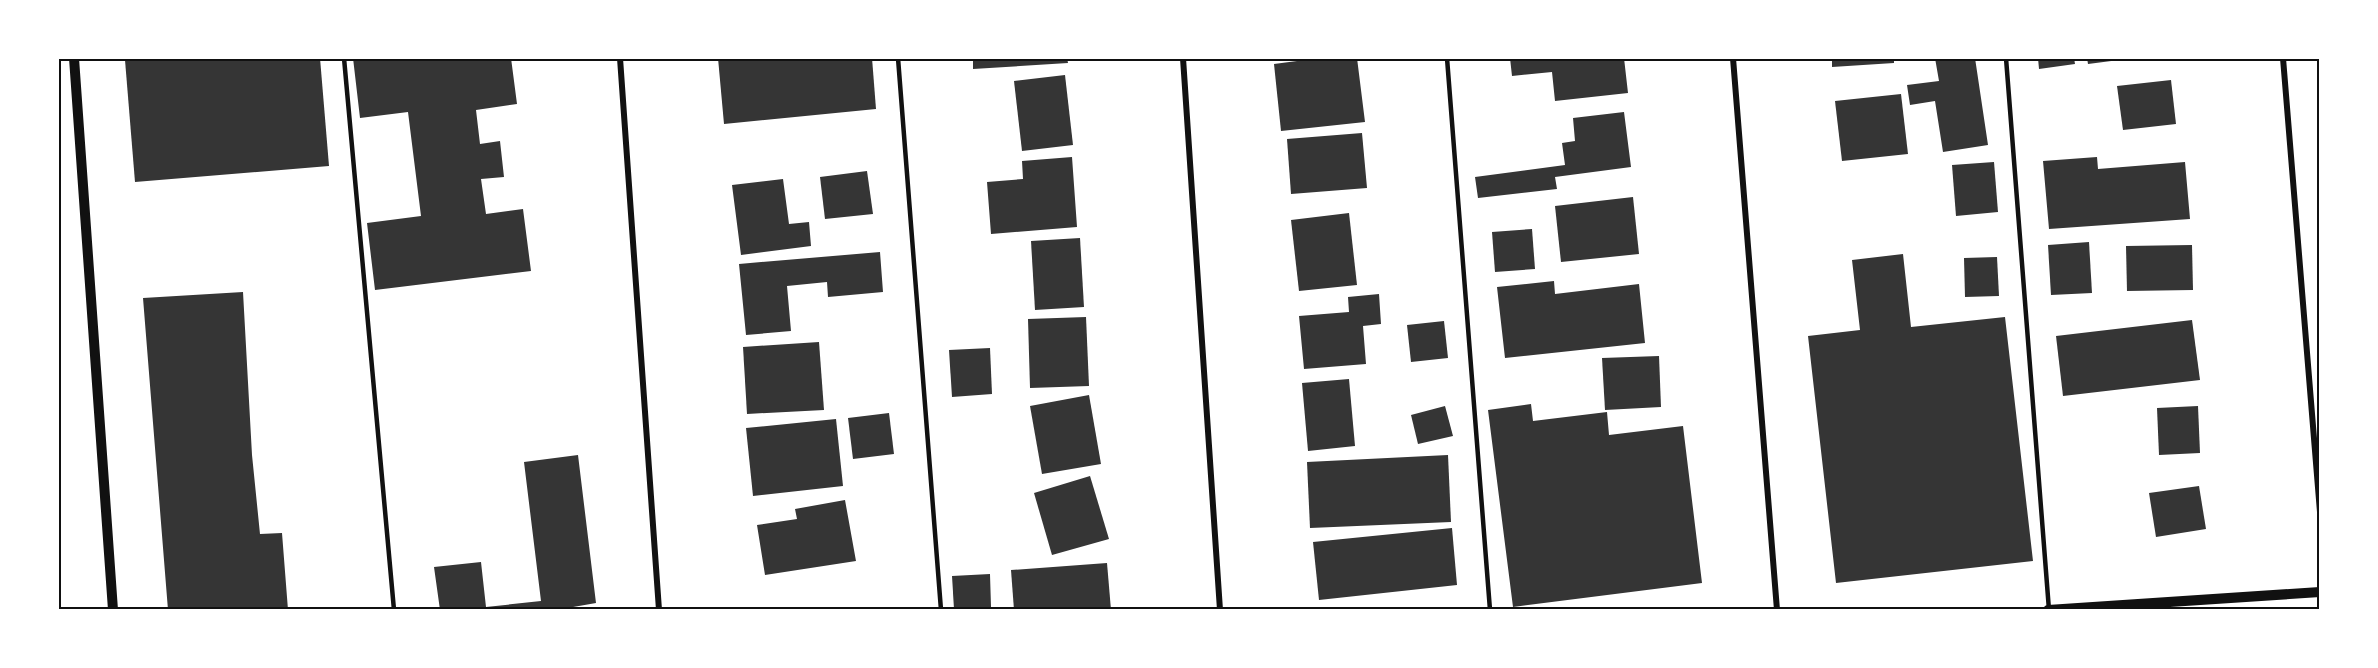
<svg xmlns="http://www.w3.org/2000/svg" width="2378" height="668" font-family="'Exo 2',sans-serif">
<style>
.building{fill:#353535}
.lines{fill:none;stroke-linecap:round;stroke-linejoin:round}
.service{stroke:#111;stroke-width:4.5}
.minor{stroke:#111;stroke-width:6}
.tertiary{stroke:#111;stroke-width:10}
.neatline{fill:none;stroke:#111;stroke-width:2}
</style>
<rect width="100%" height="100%" fill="#fff"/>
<!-- building -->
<g class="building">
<path d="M145 58H320L329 166 135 182 125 60Z"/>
<path d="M353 58H511L517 104 476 110 480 144 500 141 504 177 481 179 486 214 523 209 531 271 375 290 367 223 421 216 408 112 360 118Z"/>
<path d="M718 58H872L876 109 724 124Z"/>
<path d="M973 58H1067L1068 63 973 69Z"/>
<path d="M1320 58H1357L1365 122 1281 131 1274 64Z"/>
<path d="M1510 58H1624L1628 93 1555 101 1552 72 1512 76Z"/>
<path d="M1832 58H1894V63L1832 67Z"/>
<path d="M1935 58H1975L1988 145 1943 152 1935 101 1910 105 1907 85 1939 81Z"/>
<path d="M2038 58H2074L2075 64 2039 69Z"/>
<path d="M2087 58H2119V60L2088 64Z"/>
<path d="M1065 75 1073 145 1022 151 1014 81Z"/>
<path d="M2171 80 2176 124 2123 130 2117 86Z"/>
<path d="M1901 94 1908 154 1842 161 1835 101Z"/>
<path d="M1624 112 1631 167 1555 177 1557 189 1478 198 1475 177 1565 165 1562 143 1575 141 1573 118Z"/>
<path d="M1362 133 1367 188 1291 194 1287 139Z"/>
<path d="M1072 157 1077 227 991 234 987 182 1023 179 1022 161Z"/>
<path d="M2097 157 2098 169 2185 162 2190 219 2049 229 2043 161Z"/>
<path d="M1994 162 1998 212 1956 216 1952 165Z"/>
<path d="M867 171 873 214 825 219 820 177Z"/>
<path d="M783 179 789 224 809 222 811 246 741 255 732 185Z"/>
<path d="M1633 197 1639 254 1561 262 1555 206Z"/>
<path d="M1349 213 1357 285 1299 291 1291 220Z"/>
<path d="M1532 229 1535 269 1495 272 1492 232Z"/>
<path d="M1080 238 1084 307 1035 310 1031 241Z"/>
<path d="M2089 242 2092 293 2051 295 2048 245Z"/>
<path d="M2192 245 2193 290 2127 291 2126 246Z"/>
<path d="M880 252 883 292 828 297 827 282 787 286 791 331 746 335 739 264Z"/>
<path d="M1903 254 1911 327 2005 317 2033 561 1836 583 1808 336 1860 330 1852 260Z"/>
<path d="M1997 257 1999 296 1965 297 1964 258Z"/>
<path d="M1554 281 1555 294 1639 284 1645 343 1505 358 1497 287Z"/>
<path d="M243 292 252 455 260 534 282 533 288 610H168L143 298Z"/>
<path d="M1379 294 1381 324 1363 326 1366 364 1304 369 1299 316 1349 312 1348 297Z"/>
<path d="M1086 317 1089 386 1030 388 1028 319Z"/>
<path d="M2192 320 2200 380 2063 396 2056 336Z"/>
<path d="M1444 321 1448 358 1411 362 1407 325Z"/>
<path d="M819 342 824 410 747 414 743 347Z"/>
<path d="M990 348 992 394 952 397 949 350Z"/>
<path d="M1659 356 1661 407 1605 410 1602 358Z"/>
<path d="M1349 379 1355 446 1308 451 1302 383Z"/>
<path d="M1089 395 1101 464 1042 474 1030 406Z"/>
<path d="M1531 404 1533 421 1607 412 1609 435 1683 426 1702 583 1513 607 1488 410Z"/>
<path d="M1445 406 1453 436 1418 444 1411 415Z"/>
<path d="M2198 406 2200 453 2159 455 2157 408Z"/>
<path d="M889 413 894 454 853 459 848 418Z"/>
<path d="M836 419 843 486 753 496 746 428Z"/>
<path d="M578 455 596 603 556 610H440L434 567 481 562 486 607 541 601 524 462Z"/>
<path d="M1448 455 1451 522 1310 528 1307 462Z"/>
<path d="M1090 476 1109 539 1052 555 1034 493Z"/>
<path d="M2199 486 2206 529 2156 537 2149 493Z"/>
<path d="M845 500 856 561 765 575 757 525 797 519 795 509Z"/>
<path d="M1452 528 1457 585 1319 600 1313 542Z"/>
<path d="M1107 563 1111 610H1014L1011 570Z"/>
<path d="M990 574 991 607 954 609 952 576Z"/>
</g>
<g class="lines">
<!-- service -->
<g class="service">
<path d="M344 58 394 610"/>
<path d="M898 58 941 610"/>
<path d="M1447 58 1490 610"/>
<path d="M2006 58 2049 610"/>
</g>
<!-- minor -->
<g class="minor">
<path d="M620 58 659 610"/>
<path d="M1183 58 1220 610"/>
<path d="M1733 58 1777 610"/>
<path d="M2283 58 2320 512"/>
</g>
<!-- tertiary -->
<g class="tertiary">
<path d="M74 58 113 610"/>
<path d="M2048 610 2320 592"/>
</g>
</g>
<!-- border -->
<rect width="2378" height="668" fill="none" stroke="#ffffff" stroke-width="120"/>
<rect x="60" y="60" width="2258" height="548" class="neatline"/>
</svg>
